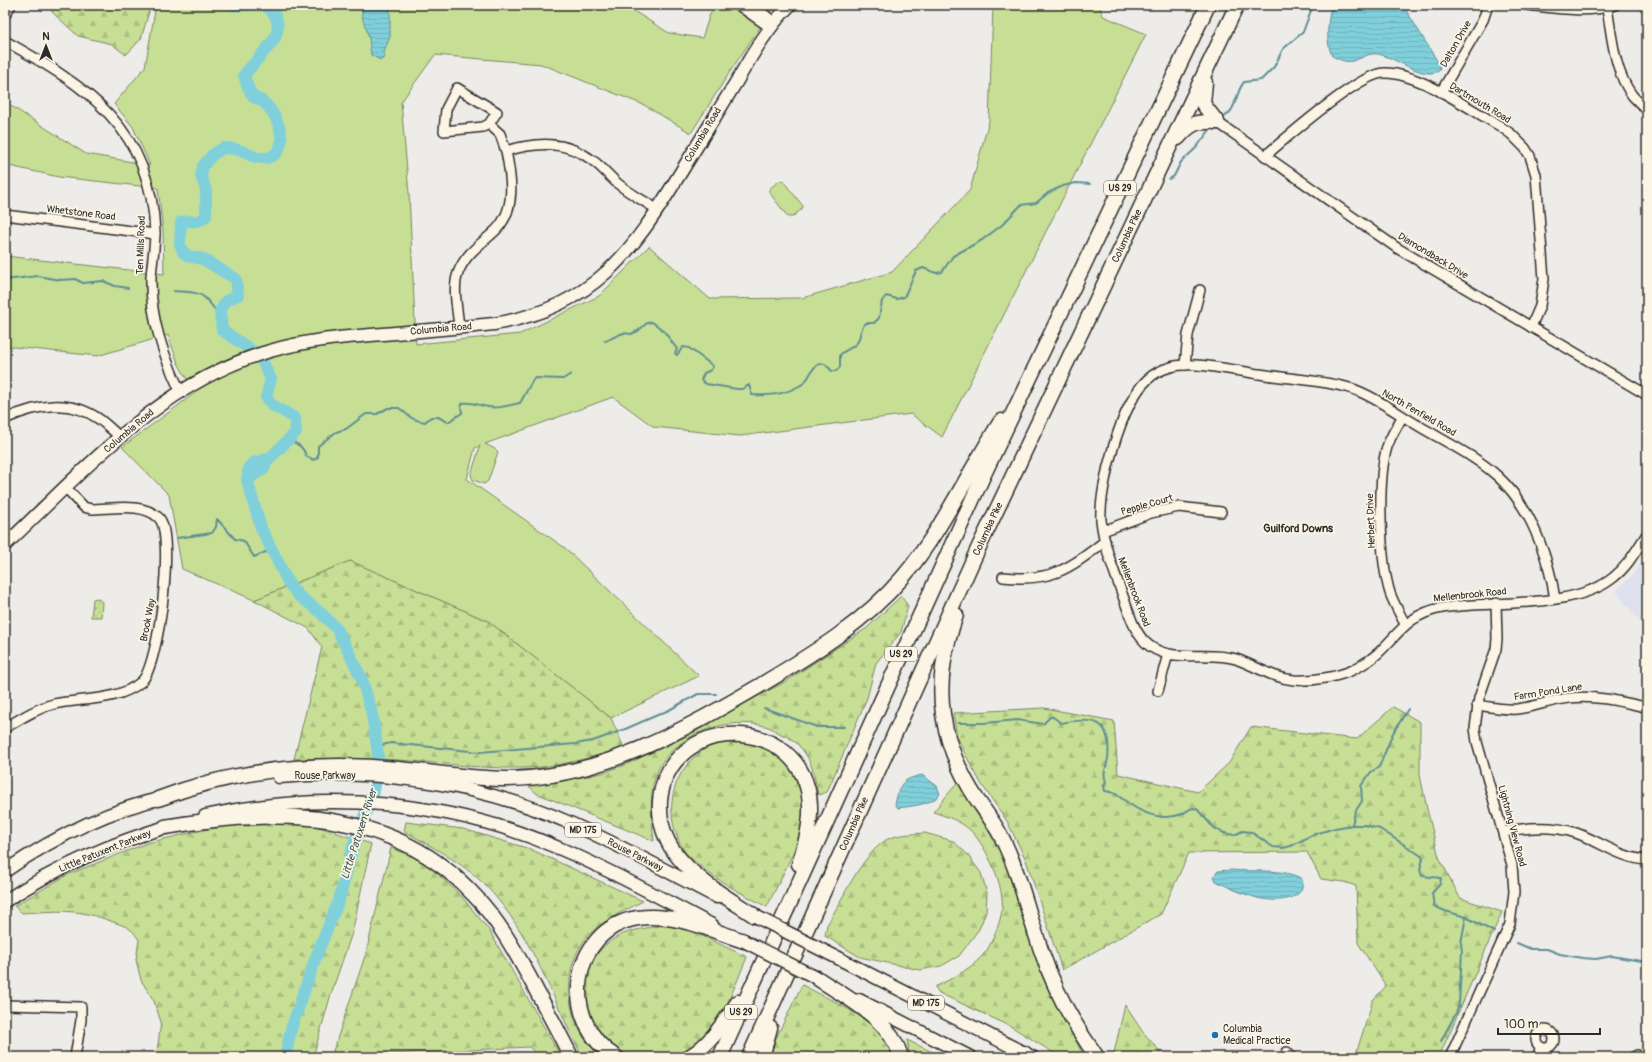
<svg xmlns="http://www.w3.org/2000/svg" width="1652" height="1062" font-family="Pangolin,sans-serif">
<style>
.built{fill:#dee1ed}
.green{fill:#c7df95;stroke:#798560}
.forest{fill:url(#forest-firs);stroke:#798560}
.park{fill:url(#park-dots);stroke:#798560}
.water{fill:url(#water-rules);stroke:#5e8e95}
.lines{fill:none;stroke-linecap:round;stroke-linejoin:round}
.stream{stroke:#5e8e95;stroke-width:2}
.river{stroke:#80d0dc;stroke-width:12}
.minor-casing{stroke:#2b2b2b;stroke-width:12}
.major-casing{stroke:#2b2b2b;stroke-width:15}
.highway-casing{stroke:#2b2b2b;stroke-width:17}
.minor{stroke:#fcf5e5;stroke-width:9}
.major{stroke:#fcf5e5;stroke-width:12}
.highway{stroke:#fcf5e5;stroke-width:14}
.major-bridge-casing{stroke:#2b2b2b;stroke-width:15;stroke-linecap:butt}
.major-bridge{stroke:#fcf5e5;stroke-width:12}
.poi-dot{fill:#1f6fb2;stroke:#fcf5e5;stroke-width:1.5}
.labels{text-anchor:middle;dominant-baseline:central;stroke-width:3.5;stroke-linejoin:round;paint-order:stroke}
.shield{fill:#fcf5e5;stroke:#6a6863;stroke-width:1}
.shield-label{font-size:9px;font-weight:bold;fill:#2b2b2b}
.street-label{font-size:10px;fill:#2b2b2b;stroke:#fcf5e5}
.poi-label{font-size:10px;fill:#2b2b2b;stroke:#fcf5e5;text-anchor:start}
.neighbourhood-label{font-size:11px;font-weight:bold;fill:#2b2b2b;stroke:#fcf5e5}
.water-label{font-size:11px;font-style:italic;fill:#405457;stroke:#fcf5e5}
</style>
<defs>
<pattern id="forest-firs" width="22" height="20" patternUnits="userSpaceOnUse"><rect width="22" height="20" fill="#c7df95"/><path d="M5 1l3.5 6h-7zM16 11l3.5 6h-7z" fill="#abc081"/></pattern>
<pattern id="park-dots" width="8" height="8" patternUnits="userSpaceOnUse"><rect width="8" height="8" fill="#c7df95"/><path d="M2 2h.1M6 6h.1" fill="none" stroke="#abc081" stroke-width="1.8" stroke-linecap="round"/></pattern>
<pattern id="water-rules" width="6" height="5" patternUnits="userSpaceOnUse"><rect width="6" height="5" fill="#80d0dc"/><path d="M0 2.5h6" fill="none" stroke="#6fb3bd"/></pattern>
</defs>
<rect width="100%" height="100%" fill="#eeece9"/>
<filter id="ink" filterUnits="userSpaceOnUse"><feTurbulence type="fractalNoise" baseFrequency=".025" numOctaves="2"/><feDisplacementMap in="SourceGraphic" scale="8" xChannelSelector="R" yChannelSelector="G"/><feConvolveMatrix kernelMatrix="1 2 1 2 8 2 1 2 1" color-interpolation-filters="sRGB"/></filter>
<g filter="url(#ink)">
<!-- built -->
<path class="built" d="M1647 555V631L1616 591 1633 574Z"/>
<!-- green -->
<g class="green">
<path d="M156 5H624L669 33 702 38 710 14 718 5H775L733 67 691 133 644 105 541 64 435 55 401 102 409 193 416 344 520 334 599 296 649 246 710 299 802 298 892 272 970 190 989 121 993 5H1099L1103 16 1146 34 942 437 911 414 740 436 654 427 613 397 485 444 495 449 498 452 488 481 484 484 473 480 471 475 480 446 475 448 467 479 565 548 699 676 611 718 488 621 350 561 254 600 182 569 169 495 122 447 195 393 178 363 168 335 97 356 5 346V256L164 274 163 231 158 188 59 177 5 165V102L86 154 150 165 133 127 114 104 145 67Z"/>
<path d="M779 181H783L803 206 802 209 792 217H788L769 192V189Z"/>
</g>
<!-- forest -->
<g class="forest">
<path d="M52 5H151L141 39 126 55 112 44 78 36 52 12Z"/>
<path d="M350 561 488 621 611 718 624 748C596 756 569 764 541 767 492 771 446 763 398 760 363 758 328 759 294 759L322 647 308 628 254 600Z"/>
<path d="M901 596 908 606 901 632 876 663 867 698 827 792 818 795C814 773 812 757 794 741 791 738 785 736 781 734 776 731 770 727 765 726 730 717 684 731 663 761 647 785 651 814 654 841L536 793 528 785 566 780 602 773 632 762 785 682 867 628Z"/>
<path d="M1393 707 1420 722V775L1427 809 1439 857 1460 898 1502 912 1439 1057H1355L1373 1000 1386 986 1358 943 1356 886 1344 882 1321 879 1307 852 1189 853 1161 914 1062 970 1026 860 1007 821 982 785 964 752 957 736 953 713 1044 708 1114 721 1118 774 1198 792 1229 763 1251 727 1357 739Z"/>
<path d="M737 739C744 740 754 740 761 743 785 755 810 793 804 821 799 846 778 883 767 907 741 893 711 878 690 857 681 849 675 834 673 822 666 788 686 754 719 742 724 740 731 740 737 739Z"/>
<path d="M959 781 997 842 1007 865 1038 963 1084 1057H1060L1012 1027 939 993 935 987C953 978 975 967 987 950 993 940 1001 921 1002 909 1005 887 987 847 971 831 961 821 946 816 933 812Z"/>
<path d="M406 822 463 829 530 849 643 901C626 910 607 918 593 931 557 963 564 1031 603 1057H582C577 1045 570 1033 565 1021 543 973 523 924 485 885 462 862 432 847 404 831Z"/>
<path d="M281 824 313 825 371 844 352 933 331 994 313 1057H165L157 1051 161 1022 154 1001 141 980 136 960 139 940C131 927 127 927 113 922 78 908 58 911 22 913L14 906 67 875 147 843 220 826Z"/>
<path d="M925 833 953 841 967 854 981 873 987 893 986 912 979 929 959 956 941 966 920 970 860 957 825 936 827 925C842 900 859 860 883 842 893 834 912 834 925 833Z"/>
<path d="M391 848 424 861 462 897 489 930 561 1057H540L529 1047 331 1057 366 953Z"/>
<path d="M664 925 690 930 747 957C736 983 724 1019 703 1039 690 1052 674 1057 656 1057 649 1057 639 1059 632 1056 580 1040 567 964 617 937 632 929 648 928 664 925Z"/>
<path d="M802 985C832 1001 884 1021 893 1057H770L775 1040Z"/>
<path d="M1125 1005 1142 1031 1165 1057H1113Z"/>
<path d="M907 1040 943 1057H910Z"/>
</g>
<!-- park -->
<path class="park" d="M97 598 102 602 101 617H91L93 599Z"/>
<!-- water -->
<g class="water">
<path d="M363 5H390V37L385 49 383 59 380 60 371 55C370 50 370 45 369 39 367 27 359 18 363 5Z"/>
<path d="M1331 5H1403L1439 64 1440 70C1426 81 1397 59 1382 55 1369 51 1364 58 1353 61 1346 63 1338 59 1332 56 1325 40 1328 22 1331 5Z"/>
<path d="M922 775 937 786 940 794C932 805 911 806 898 808L895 804C900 784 900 780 922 775Z"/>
<path d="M1232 870C1252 872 1285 868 1302 879 1307 904 1269 902 1254 897 1240 893 1228 887 1216 881L1214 876 1218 871Z"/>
</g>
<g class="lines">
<!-- stream -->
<g class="stream">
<path d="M1224 117C1237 110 1235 93 1244 82L1261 80 1274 67 1283 49 1303 32 1313 5"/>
<path d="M1169 179 1174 176 1181 162 1196 148 1209 131"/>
<path d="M5 280 38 276 60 280 75 279 83 283 103 281 115 286 128 288"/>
<path d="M174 291C183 292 199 291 205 298 211 303 214 310 220 315"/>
<path d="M605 341 623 333 631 334 638 331 647 323 652 322 663 330 677 349 675 353 677 355 683 347 689 348 713 366 711 370 704 373 701 380 706 384 737 389H742L749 385 752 395C768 396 787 394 801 385 812 379 810 362 825 364L832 371H836L840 367V355C844 350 851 349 856 344 862 337 858 330 866 323H874L879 318 882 301 886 296 897 299 904 297 916 271 923 268 936 273 942 272 953 256 982 240 1002 225 1021 205 1036 203 1048 193 1063 186 1076 183 1090 184"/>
<path d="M288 441C297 442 304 448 306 456L314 460 318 457V446L336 432 346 429 366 414H377L388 408H399C411 417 409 419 425 422L431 417H438L448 422 462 413 461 406 463 403C471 401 480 406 488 407 499 409 509 405 520 403L534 378 563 379 571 374"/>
<path d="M177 538 212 533 216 527 217 519 235 539 244 541 254 557 273 549"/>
<path d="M764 708 817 727H844"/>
<path d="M958 723H984L1018 720 1043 724 1050 717H1053L1061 723C1093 717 1112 719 1108 758 1107 767 1102 772 1106 782L1104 786 1105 791C1117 793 1115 794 1124 800 1141 813 1161 822 1182 814 1186 812 1189 809 1193 808L1197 809 1213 827 1224 833 1234 835 1243 831 1251 832 1273 847 1283 848 1291 846 1312 835 1335 828 1352 825H1364L1380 829 1420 855 1423 858 1420 870 1422 876 1441 878 1440 884 1432 893 1434 906 1445 911 1466 917 1494 932"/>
<path d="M378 746 391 743 480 752 575 744 593 741 623 730 669 710 698 694H716"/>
<path d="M1352 825 1355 812 1362 801 1361 786 1371 772 1379 767 1393 733 1408 709"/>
<path d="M1517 943 1531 949H1547L1560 954 1582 958 1596 959 1612 956 1647 962"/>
<path d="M1441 1041 1457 1011 1459 1003 1462 952 1461 943 1466 917"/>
</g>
<!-- river -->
<g class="river">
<path d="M234 5H250"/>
<path d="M264 5C278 14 281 25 274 40L244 75C246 83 248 90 254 97 256 99 259 99 262 101 274 110 285 133 280 147 277 154 272 158 264 158 255 159 251 155 244 152 237 149 230 148 223 148L211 156 203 166 201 176 206 190V216C197 225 191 219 181 222L180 244 183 252 188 256 203 259 236 279 238 295 226 301 220 311 222 330 260 356 271 379 266 397 272 405 295 418 296 432 270 458 253 463 249 467 247 480 261 528 289 584 299 596 319 611 337 629 362 679 372 714 379 761 374 791 354 843 339 900 317 954 291 1029 285 1057"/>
<path d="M248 482 252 476 264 469 268 459"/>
</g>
<!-- minor casing -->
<g class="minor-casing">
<g id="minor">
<path d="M738 5 771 28"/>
<path d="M753 5 775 23"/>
<path d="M1526 5C1554 8 1588 14 1615 5"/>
<path d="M1607 8C1612 36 1614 71 1632 95 1636 100 1642 105 1647 110"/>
<path d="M5 15 11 5"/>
<path d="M5 41C88 87 151 128 155 232 155 247 152 262 151 277 150 318 163 354 180 391"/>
<path d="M1441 92 1483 20 1488 5"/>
<path d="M1217 122 1397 248 1647 395"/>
<path d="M489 124 497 112 457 88 446 109 444 131 483 127 489 124 500 134 506 151"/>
<path d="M1265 156C1286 138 1360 73 1384 73 1418 72 1471 110 1500 126L1511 134 1525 148 1530 156 1536 175 1544 279 1540 306 1531 327"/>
<path d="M5 215 155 234"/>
<path d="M459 328C458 311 452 289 458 273 466 252 482 244 496 230 517 209 511 176 506 151 536 142 565 140 592 160 601 166 608 175 617 183 629 193 644 201 658 210"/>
<path d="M1185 365 1188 335 1200 290"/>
<path d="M1402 417C1397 427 1390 437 1387 447 1377 480 1380 561 1390 593 1394 604 1400 614 1405 624"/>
<path d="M5 419C36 405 69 398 99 419 106 424 113 431 120 437"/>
<path d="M1103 531 1151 513 1179 507 1221 512"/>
<path d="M1003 577C1051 582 1068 570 1105 541"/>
<path d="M1555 599C1552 578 1547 560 1539 540 1513 473 1477 460 1419 426 1398 414 1376 397 1353 389 1324 380 1290 379 1259 374 1236 371 1192 360 1171 367 1163 369 1153 374 1147 380 1121 404 1099 486 1101 520 1104 548 1115 573 1124 599 1129 613 1134 631 1145 642 1168 665 1207 650 1236 659 1256 666 1272 678 1294 680 1314 681 1343 677 1360 666 1394 648 1398 616 1442 608 1492 600 1575 610 1614 577 1628 566 1637 549 1647 534"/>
<path d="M1158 691 1168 654"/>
<path d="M1477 705C1490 707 1504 710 1517 709 1535 707 1551 700 1569 698 1595 695 1619 701 1645 707"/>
<path d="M5 728C20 719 37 708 54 704 82 698 117 702 141 682 159 668 175 534 159 518 143 502 112 509 91 509L84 507 66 488"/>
<path d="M1503 832C1527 827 1552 825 1576 833 1601 842 1620 858 1647 860"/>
<path d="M5 1005 81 1007V1020L75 1057"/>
<circle cx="1545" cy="1039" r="9"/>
<path d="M1287 1052 1291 1057"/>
<path d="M1450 1057 1510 924 1514 892 1512 865 1477 742 1475 728 1479 698 1496 649 1497 639 1496 603"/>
<path d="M1537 1057 1541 1047"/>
<path d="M1633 1057 1637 1055 1643 1057"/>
</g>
</g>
<!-- major casing -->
<g class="major-casing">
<g id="major">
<path d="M5 545C85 470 161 382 270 351 307 340 345 337 383 334 420 331 457 328 494 324 594 307 632 253 681 172 700 141 719 110 738 79 753 53 769 26 790 5"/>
<path d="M279 777C376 767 481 784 570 823 620 845 668 872 717 897"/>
<path d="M205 816C323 790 449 800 561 849 613 871 662 899 712 925"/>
<path d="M5 871C53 838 110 809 167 797"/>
<path d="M5 901C57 867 114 842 173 825"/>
<path d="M828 953 1032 1057"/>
<path d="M859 1000 970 1057"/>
</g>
</g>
<!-- highway casing -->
<g class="highway-casing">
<g id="highway">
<path d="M1205 82 1203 104 1217 122"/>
<path d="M1178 138C1191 123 1196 121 1217 122"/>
<path d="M956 615C945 647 938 679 943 714 947 743 960 773 976 798 985 811 995 824 1002 838 1020 874 1028 913 1041 950 1054 989 1073 1024 1097 1057"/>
<path d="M158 799C234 770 317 761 398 769 434 772 470 779 507 779 601 778 682 731 761 685 812 654 864 623 903 577 941 532 969 471 1001 421"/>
<path d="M165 827C276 808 392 806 475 896 500 922 516 953 533 984 546 1009 559 1032 571 1057"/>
<path d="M755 916C728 898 695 880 675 853 664 838 659 820 660 801 668 711 805 713 810 805 811 825 805 845 799 864"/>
<path d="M817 978C848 999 890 1018 901 1057"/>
<path d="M1024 1053 1028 1057"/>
<path d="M616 1057C559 1023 569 929 638 918 675 913 710 930 744 941"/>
<path d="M689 1057C711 1044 724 1022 738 1002"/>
<path d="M720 1057 984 474 1208 5"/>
<path d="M749 1057 978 549 1237 5"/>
<path d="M762 1057 770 1028"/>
</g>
</g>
<!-- minor -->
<use href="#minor" class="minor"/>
<!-- major -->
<use href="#major" class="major"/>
<!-- highway -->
<use href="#highway" class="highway"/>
<!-- major-bridge casing -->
<g class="major-bridge-casing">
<g id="major-bridge">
<path d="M755 916 828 953"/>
<path d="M744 941 817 978"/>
</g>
</g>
<!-- major-bridge -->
<use href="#major-bridge" class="major-bridge"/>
</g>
</g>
<!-- markers -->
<circle class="poi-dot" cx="1215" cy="1035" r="4"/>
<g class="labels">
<!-- shield labels -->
<g class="shield">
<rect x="1104" y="181" width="32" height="14" rx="3"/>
<rect x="885" y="647" width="32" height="14" rx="3"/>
<rect x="565" y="823" width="36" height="14" rx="3"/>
<rect x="908" y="996" width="36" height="14" rx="3"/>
<rect x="725" y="1005" width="32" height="14" rx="3"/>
</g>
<g class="shield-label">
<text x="1120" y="188">US 29</text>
<text x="901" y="654">US 29</text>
<text x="583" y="830">MD 175</text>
<text x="926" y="1003">MD 175</text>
<text x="741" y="1012">US 29</text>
</g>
<!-- street labels -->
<g class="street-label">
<text transform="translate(1456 44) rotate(-60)">Dalton Drive</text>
<text transform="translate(1480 103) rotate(31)">Dartmouth Road</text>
<text transform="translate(703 135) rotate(-59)">Columbia Road</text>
<text transform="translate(81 213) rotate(7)">Whetstone Road</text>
<text transform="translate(1127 236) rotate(-65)">Columbia Pike</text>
<text transform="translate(141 245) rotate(-88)">Ten Mills Road</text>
<text transform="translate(1433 256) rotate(31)">Diamondback Drive</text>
<text transform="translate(441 329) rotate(-5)">Columbia Road</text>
<text transform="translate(1419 413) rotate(30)">North Penfield Road</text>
<text transform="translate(129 431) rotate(-40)">Columbia Road</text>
<text transform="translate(1147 505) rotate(-16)">Pepple Court</text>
<text transform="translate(1371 521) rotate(-92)">Herbert Drive</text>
<text transform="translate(988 529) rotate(-65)">Columbia Pike</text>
<text transform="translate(1134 592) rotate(69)">Mellenbrook Road</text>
<text transform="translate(1470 595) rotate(-6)">Mellenbrook Road</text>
<text transform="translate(148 620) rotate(-79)">Brook Way</text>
<text transform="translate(1548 692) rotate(-9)">Farm Pond Lane</text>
<text x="325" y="776">Rouse Parkway</text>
<text transform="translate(854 824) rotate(-66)">Columbia Pike</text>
<text transform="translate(1512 826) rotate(75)">Lightning View Road</text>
<text transform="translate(105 851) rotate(-22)">Little Patuxent Parkway</text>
<text transform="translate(635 855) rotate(27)">Rouse Parkway</text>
</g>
<!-- poi labels -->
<g class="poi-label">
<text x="1223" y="1029">Columbia<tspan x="1223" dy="12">Medical Practice</tspan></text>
</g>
<!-- neighbourhood labels -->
<g class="neighbourhood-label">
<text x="1298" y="528">Guilford Downs</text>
</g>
<!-- water labels -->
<g class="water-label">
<text transform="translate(359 834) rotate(-72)">Little Patuxent River</text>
</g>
</g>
<!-- margin -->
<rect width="1652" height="1062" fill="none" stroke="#fcf5e5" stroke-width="20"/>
<rect x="10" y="10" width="1632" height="1042" fill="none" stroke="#2b2b2b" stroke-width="1.5" filter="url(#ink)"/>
<!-- north arrow -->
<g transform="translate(46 46)" stroke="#fcf5e5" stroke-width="3" paint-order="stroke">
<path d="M0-3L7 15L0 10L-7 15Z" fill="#2b2b2b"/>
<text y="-6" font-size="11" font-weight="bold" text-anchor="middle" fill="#2b2b2b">N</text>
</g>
<!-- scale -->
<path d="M1498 1028v6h102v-6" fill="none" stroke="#2b2b2b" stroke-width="2"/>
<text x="1504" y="1028" font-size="12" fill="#2b2b2b" stroke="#fcf5e5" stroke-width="3" paint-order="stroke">100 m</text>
</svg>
